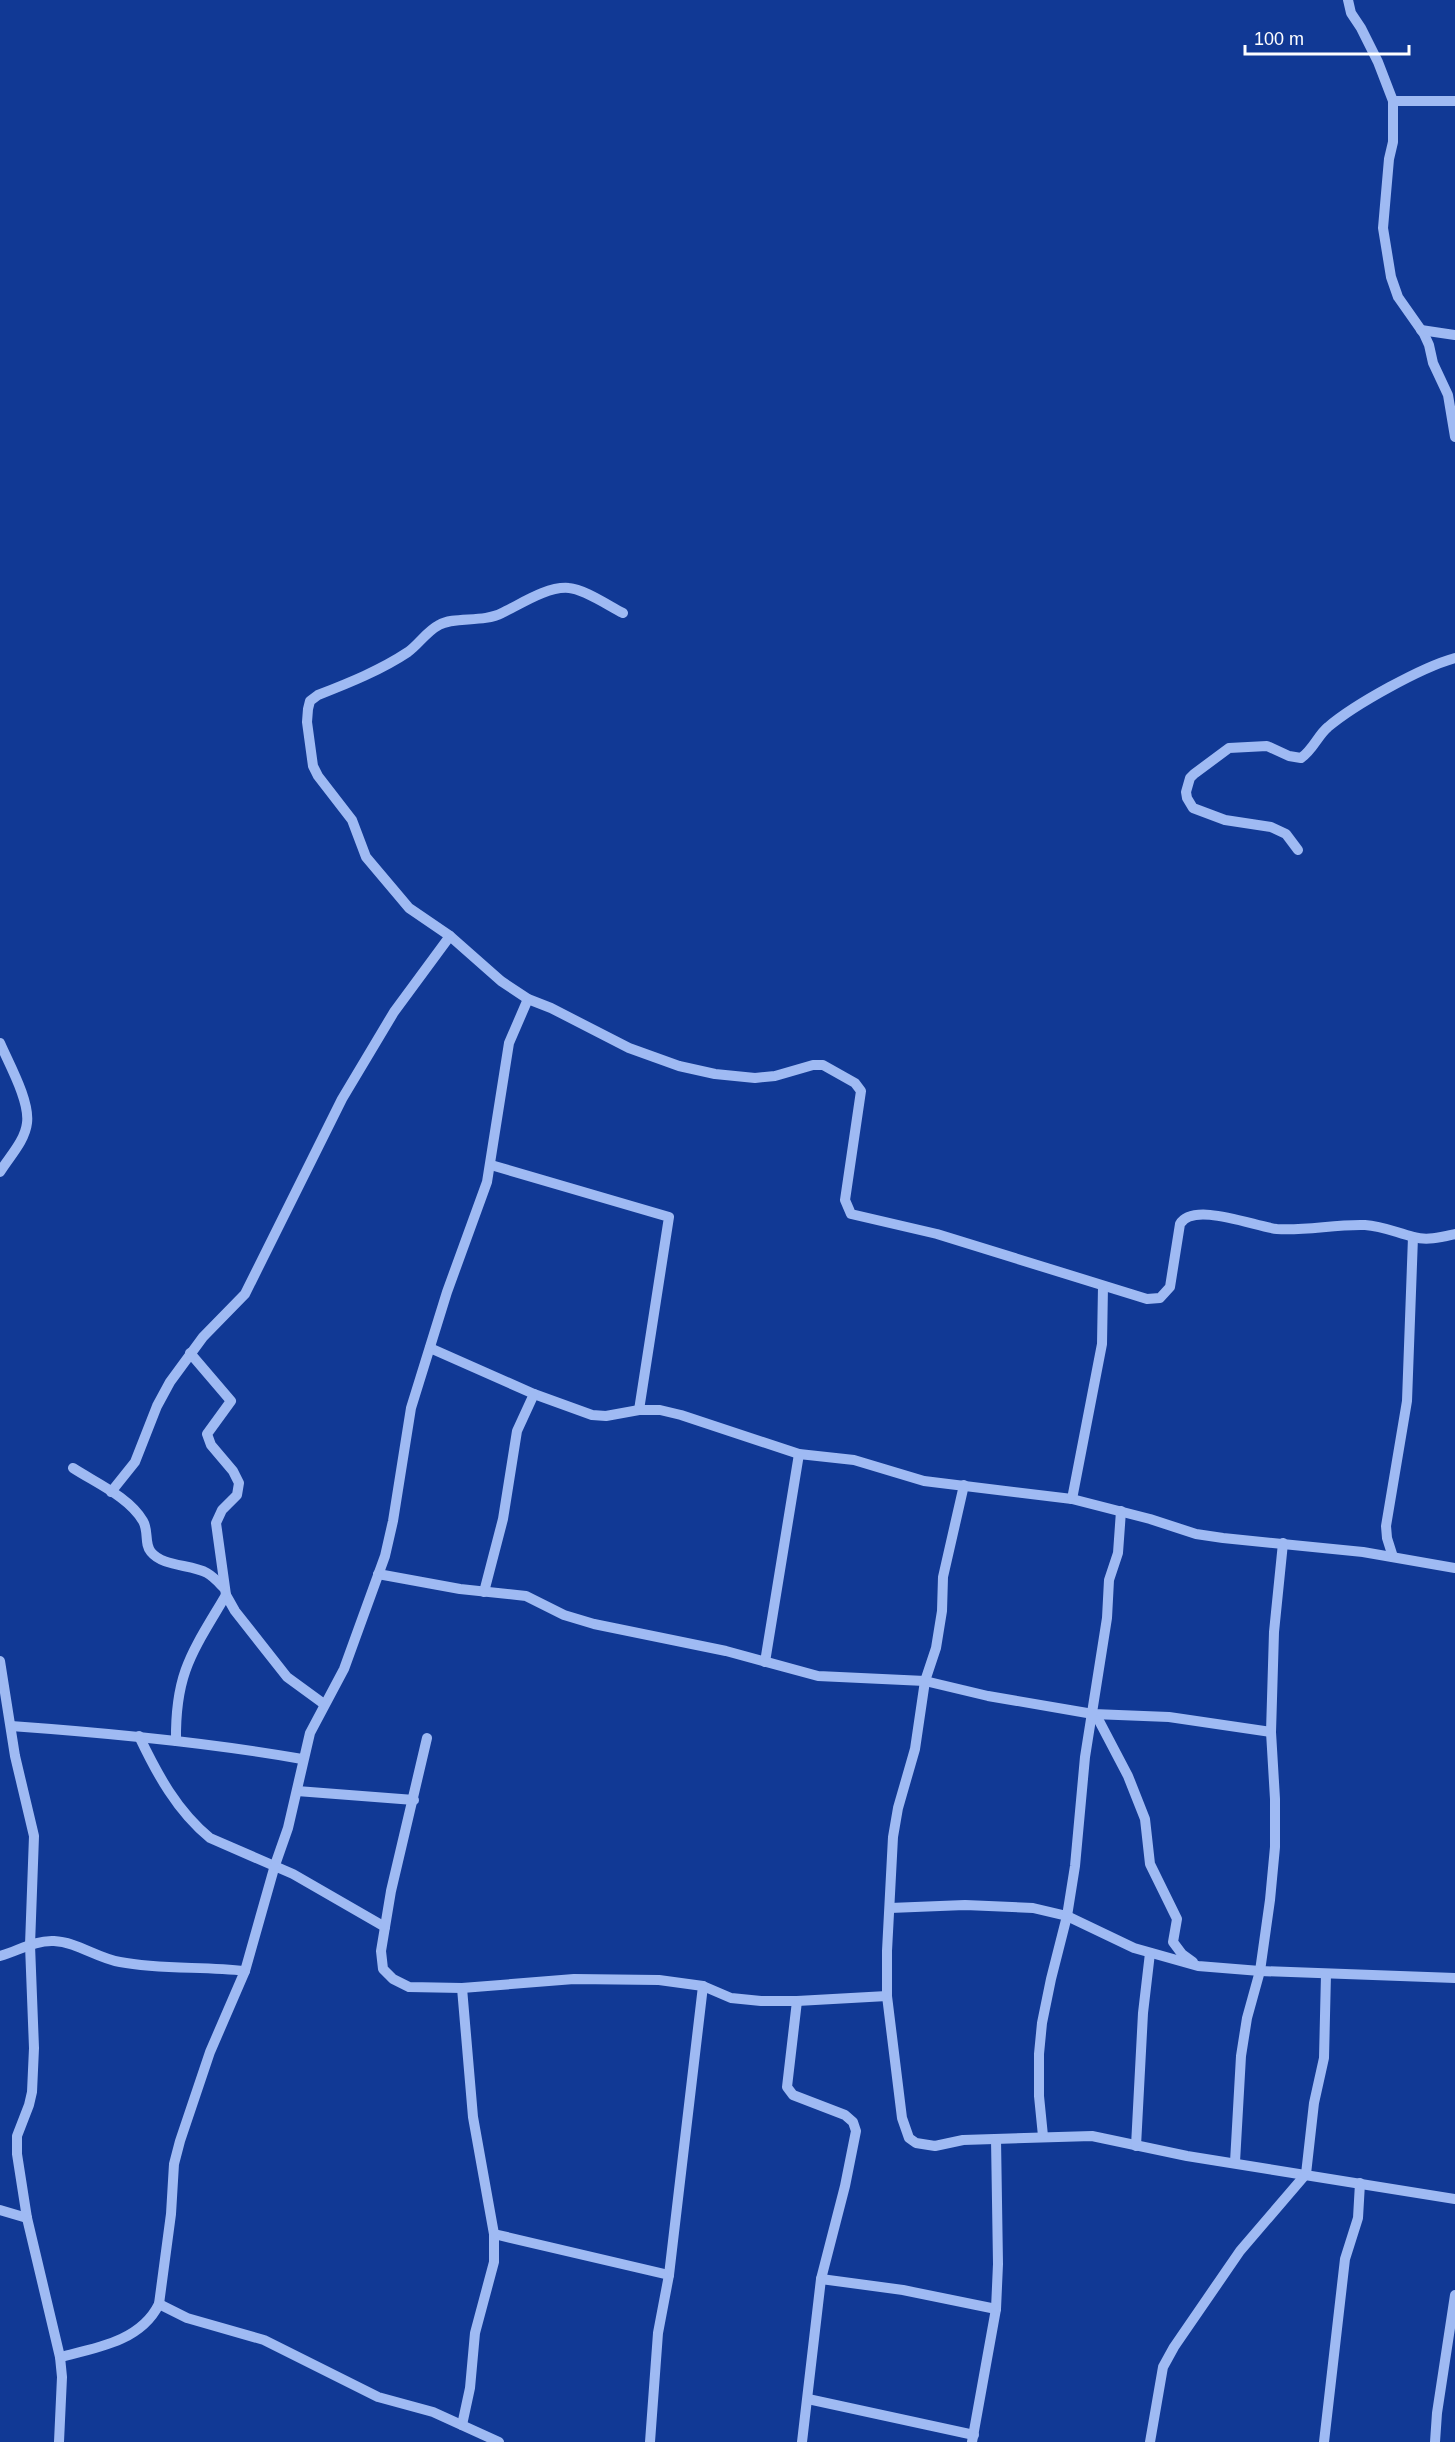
<svg xmlns="http://www.w3.org/2000/svg" width="1455" height="2442" font-family="Arial,sans-serif">
<style>
.lines{fill:none;stroke-linecap:round;stroke-linejoin:round}
.minor{stroke:#9fbaf3;stroke-width:10}
</style>
<rect width="100%" height="100%" fill="#113995"/>
<g class="lines">
<!-- minor -->
<g class="minor">
<path d="M1348 0 1351 13 1361 28 1378 62 1393 101V142L1389 159 1383 228 1391 277 1398 297 1424 334 1429 345 1433 363 1448 395 1455 437"/>
<path d="M1393 101H1455"/>
<path d="M1421 330 1455 335"/>
<path d="M623 613C609 606 584 589 569 588 547 586 521 604 502 613 483 623 454 616 439 625 427 631 419 644 408 652 381 670 349 683 318 695L310 701 308 709 307 722 313 766 318 776 352 820 366 857 409 908 450 936 501 981 528 999 551 1008 629 1048 679 1066 715 1074 755 1078 775 1076 813 1065H823L855 1083 861 1091 845 1200 851 1214 937 1234 1147 1299 1160 1298 1170 1287 1180 1224C1193 1201 1256 1227 1277 1229 1306 1231 1335 1224 1365 1225 1383 1226 1397 1233 1414 1237 1427 1241 1442 1237 1455 1234"/>
<path d="M1298 850 1286 834 1271 827 1225 820 1193 808 1187 798 1186 792 1190 778 1194 774 1229 748 1267 746 1289 756 1301 758C1313 750 1318 735 1328 727 1355 704 1422 667 1455 658"/>
<path d="M0 1043C9 1064 30 1101 27 1123 25 1141 9 1157 0 1172"/>
<path d="M491 1165 669 1217 639 1410"/>
<path d="M430 1348 534 1394 592 1415 606 1416 639 1410H660L681 1415 799 1454 854 1460 924 1481 1072 1499 1150 1519 1196 1534 1223 1538 1363 1552 1455 1568"/>
<path d="M190 1353 231 1401 207 1434 211 1445 233 1471 239 1483 237 1495 222 1510 216 1523 226 1595 235 1611 287 1677 324 1704"/>
<path d="M73 1468C96 1483 129 1497 143 1521 149 1531 144 1544 151 1552 163 1567 191 1564 207 1573 214 1577 219 1583 224 1588"/>
<path d="M964 1485 943 1577 942 1611 936 1648 925 1681 915 1749 898 1808 893 1837 887 1951V1996L902 2118 909 2138 916 2143 935 2146 963 2140 1092 2136 1187 2156 1455 2199"/>
<path d="M111 1492 135 1462 157 1406 170 1382 203 1337 245 1294 342 1099 394 1012 450 936"/>
<path d="M1072 1499 1102 1344 1103 1286"/>
<path d="M1393 1557 1387 1538 1386 1526 1407 1401 1413 1237"/>
<path d="M378 1574 460 1589 526 1596 564 1615 594 1624 726 1651 818 1676 925 1681 988 1696 1093 1714 1169 1717 1271 1732"/>
<path d="M484 1592 503 1519 517 1431 534 1394"/>
<path d="M0 1661 15 1756 34 1836 30 1945 34 2048 32 2092 29 2105 17 2136V2154L27 2218 60 2357 62 2377 59 2442"/>
<path d="M765 1662 799 1454"/>
<path d="M1096 1715 1128 1776 1145 1819 1150 1864 1177 1919 1173 1942 1182 1954 1193 1962"/>
<path d="M11 1726C109 1733 206 1742 302 1759"/>
<path d="M139 1736C157 1774 177 1811 210 1838L293 1874 385 1927"/>
<path d="M427 1738 391 1891 381 1951 383 1969 393 1979 409 1987 462 1988 574 1979 659 1980 703 1986 731 1998 761 2001H797L887 1996"/>
<path d="M176 1741C175 1672 193 1651 226 1595"/>
<path d="M297 1791 414 1800"/>
<path d="M890 1908 965 1905 1033 1908 1067 1916 1134 1948 1198 1966 1260 1971 1455 1978"/>
<path d="M0 1956C18 1951 35 1940 54 1941 77 1942 97 1958 120 1962 161 1970 204 1966 245 1971"/>
<path d="M462 1988 473 2117 494 2234V2262L475 2333 470 2388 462 2425"/>
<path d="M797 2001 787 2087 793 2095 845 2115 853 2122 856 2131 845 2186 821 2279 802 2442"/>
<path d="M1043 2136 1039 2096V2054L1042 2023 1051 1979 1067 1916 1075 1866 1085 1757 1107 1618 1109 1580 1118 1553 1121 1511"/>
<path d="M1136 2146 1143 2013 1150 1953"/>
<path d="M1235 2162 1241 2056 1247 2018 1260 1971 1270 1900 1275 1847V1799L1271 1732 1274 1632 1283 1543"/>
<path d="M0 2210 27 2218"/>
<path d="M494 2234 669 2275"/>
<path d="M821 2279 903 2290 996 2309"/>
<path d="M159 2304 187 2318 264 2340 378 2397 433 2412 499 2442"/>
<path d="M60 2357C97 2348 141 2341 159 2304L171 2214 174 2164 180 2141 210 2052 245 1971 275 1865 288 1828 310 1733 344 1669 385 1556 393 1521 411 1408 447 1292 487 1182 509 1043 528 999"/>
<path d="M808 2399 974 2435"/>
<path d="M650 2442 658 2333 669 2275 703 1986"/>
<path d="M972 2442 996 2309 998 2264 996 2139"/>
<path d="M1150 2442 1163 2367 1174 2347 1240 2251 1306 2174 1314 2103 1324 2058 1326 1974"/>
<path d="M1324 2442 1345 2259 1358 2218 1360 2183"/>
<path d="M1435 2442 1437 2413 1455 2295"/>
</g>
</g>
<!-- scale -->
<path d="M1245 45v9h164v-9" fill="none" stroke="#ffffff" stroke-width="3"/>
<text x="1254" y="45" font-size="18" fill="#ffffff" stroke="#113995" stroke-width="4.5" paint-order="stroke">100 m</text>
</svg>
